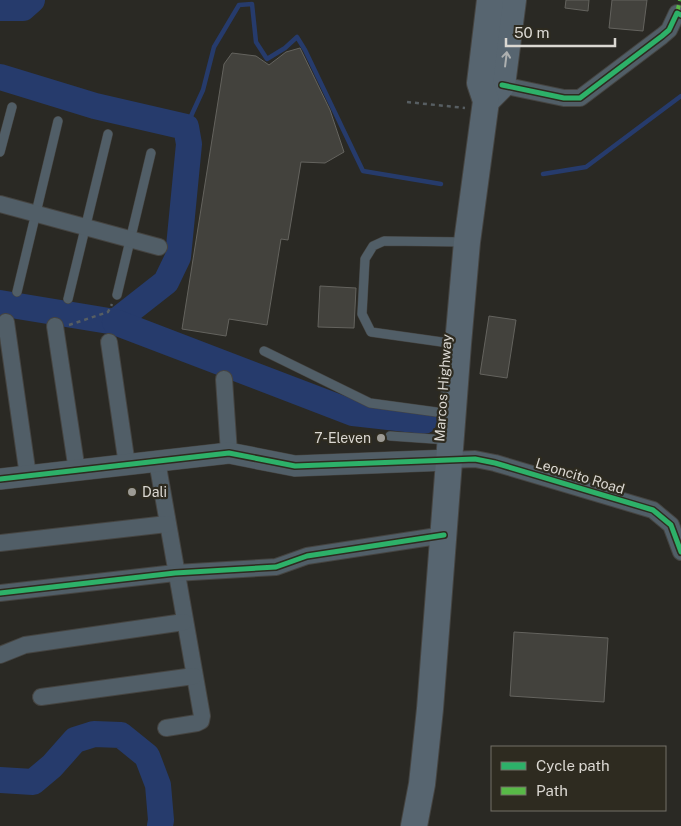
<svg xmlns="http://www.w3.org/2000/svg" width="681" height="826" font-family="'Public Sans',sans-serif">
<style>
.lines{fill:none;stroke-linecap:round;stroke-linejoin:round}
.stream{stroke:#263b6c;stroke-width:4.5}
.river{stroke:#263b6c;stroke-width:26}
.building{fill:#43423d;stroke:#64635e}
.service-casing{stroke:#454441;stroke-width:10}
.minor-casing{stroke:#454441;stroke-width:18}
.tertiary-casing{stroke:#454441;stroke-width:22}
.primary-casing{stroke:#454441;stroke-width:28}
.path{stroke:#575e62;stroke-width:2.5;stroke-dasharray:4 4;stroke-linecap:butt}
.service{stroke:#515e67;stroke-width:9}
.minor{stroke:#515e67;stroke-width:16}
.tertiary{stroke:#515e67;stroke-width:21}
.primary{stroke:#576570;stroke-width:26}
.quiet{stroke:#58b947;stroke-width:4;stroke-dasharray:8 4;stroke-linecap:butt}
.cycleway-casing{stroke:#2e2b20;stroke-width:8}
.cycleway{stroke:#2db169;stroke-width:5}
.oneway{stroke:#adb0b0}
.poi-dot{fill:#9d9b95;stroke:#2e2b20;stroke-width:2}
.labels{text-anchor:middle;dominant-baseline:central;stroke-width:4.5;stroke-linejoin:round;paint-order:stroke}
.street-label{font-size:14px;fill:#dbd8d2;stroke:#2e2b20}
.poi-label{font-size:14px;fill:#dbd8d2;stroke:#2e2b20;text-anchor:end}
</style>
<rect width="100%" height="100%" fill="#2a2924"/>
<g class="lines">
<!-- stream -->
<g class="stream">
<path d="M186 127 203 90 214 47 239 5 252 4 256 42 267 59 285 48 297 37 305 50 363 171 441 184"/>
<path d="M543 174 586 167 681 96"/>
</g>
<!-- river -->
<g class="river">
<path d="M0 8H23L32 0"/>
<path d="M0 77 95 106 186 127 189 144 178 257 166 282 115 322 0 303"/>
<path d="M115 322 353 413 424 421"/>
<path d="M0 780 33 782 52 766 75 740 94 734 121 735 147 756 158 785 161 820 160 826"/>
</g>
</g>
<!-- building -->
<g class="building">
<path d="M566 0H589L588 11 565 8Z"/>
<path d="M612 0H647L643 31 609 28Z"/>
<path d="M300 48 330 110 344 152 325 163 301 162 288 240 281 239 267 325 229 319 226 336 182 329 224 64 232 53 256 56 269 65 286 52Z"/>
<path d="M320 286 356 288 354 328 318 327Z"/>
<path d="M489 316 516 320 507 378 480 374Z"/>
<path d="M514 632 608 638 604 702 510 696Z"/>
</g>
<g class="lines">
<!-- service casing -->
<g class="service-casing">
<g id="service">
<path d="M0 152 12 107"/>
<path d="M17 292 58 121"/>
<path d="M117 295 151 153"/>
<path d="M68 299 108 134"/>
<path d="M456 344 371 332 362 314 365 259 373 246 384 241 465 242"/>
<path d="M264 351 370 403 451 414"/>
<path d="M390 436 448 440"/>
</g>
</g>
<!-- minor casing -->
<g class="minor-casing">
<g id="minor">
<path d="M502 85 564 98H580L662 36 669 30 677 13 681 15"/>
<path d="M0 204 159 247"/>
<path d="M6 322 28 476"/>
<path d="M55 326 77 471"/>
<path d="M109 342 127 465"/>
<path d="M224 379 229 453"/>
<path d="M449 460 475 459 495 463 653 510 671 525 681 552"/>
<path d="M157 461 202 716 201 721 197 723 166 728"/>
<path d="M0 543 167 524"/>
<path d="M0 593 175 573 276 567 307 556 444 535"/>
<path d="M0 655 25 645 184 622"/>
<path d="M41 697 194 676"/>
</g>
</g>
<!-- tertiary casing -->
<g class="tertiary-casing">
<path id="tertiary" d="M0 479 229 453 295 466 449 460"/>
</g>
<!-- primary casing -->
<g class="primary-casing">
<g id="primary">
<path d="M486 101 502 85 513 0"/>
<path d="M414 826 422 784 430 709 458 344 467 242 486 101 480 83 490 0"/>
</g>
</g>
<!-- path -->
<g class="path">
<path d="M407 102 465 108"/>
<path d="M69 325 108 312 112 304"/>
</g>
<!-- service -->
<use href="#service" class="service"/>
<!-- minor -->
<use href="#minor" class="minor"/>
<!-- tertiary -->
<use href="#tertiary" class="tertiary"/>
<!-- primary -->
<use href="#primary" class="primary"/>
<!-- quiet -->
<path class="quiet" d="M677 13 680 0"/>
<!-- cycleway casing -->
<g class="cycleway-casing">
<g id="cycleway">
<path d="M502 85 564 98H580L662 36 669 30 677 13 681 15"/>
<path d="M0 479 229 453 295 466 475 459 495 463 653 510 671 525 681 552"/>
<path d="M0 593 175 573 276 567 307 556 444 535"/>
</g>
</g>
<!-- cycleway -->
<use href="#cycleway" class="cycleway"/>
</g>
<!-- one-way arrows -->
<defs><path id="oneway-shaft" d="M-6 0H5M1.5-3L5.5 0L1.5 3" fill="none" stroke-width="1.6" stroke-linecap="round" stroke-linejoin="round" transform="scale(1.25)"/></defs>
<use class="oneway" href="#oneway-shaft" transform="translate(506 59) rotate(-83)"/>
<!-- markers -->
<g class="poi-dot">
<circle cx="381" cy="438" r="5"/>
<circle cx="132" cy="492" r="5"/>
</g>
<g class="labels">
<!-- street labels -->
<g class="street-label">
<text transform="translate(443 388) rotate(-86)">Marcos Highway</text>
<text transform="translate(580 476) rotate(17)">Leoncito Road</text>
</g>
<!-- poi labels -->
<g class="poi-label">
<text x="371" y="438">7-Eleven</text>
<text x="142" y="492" text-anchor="start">Dali</text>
</g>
</g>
<!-- legend -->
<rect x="491" y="746" width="175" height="65" fill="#2e2b20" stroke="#737067"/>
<rect x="501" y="762" width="25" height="8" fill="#2db169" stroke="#737067"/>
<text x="536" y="771" font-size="15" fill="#dbd8d2">Cycle path</text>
<rect x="501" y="787" width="25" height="8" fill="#58b947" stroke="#737067"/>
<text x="536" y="796" font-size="15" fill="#dbd8d2">Path</text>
<!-- scale -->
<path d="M506 38v8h109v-8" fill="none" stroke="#dbd8d2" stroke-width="2.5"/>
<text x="514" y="38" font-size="15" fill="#dbd8d2" stroke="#2e2b20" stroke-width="4" paint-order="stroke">50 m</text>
</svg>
